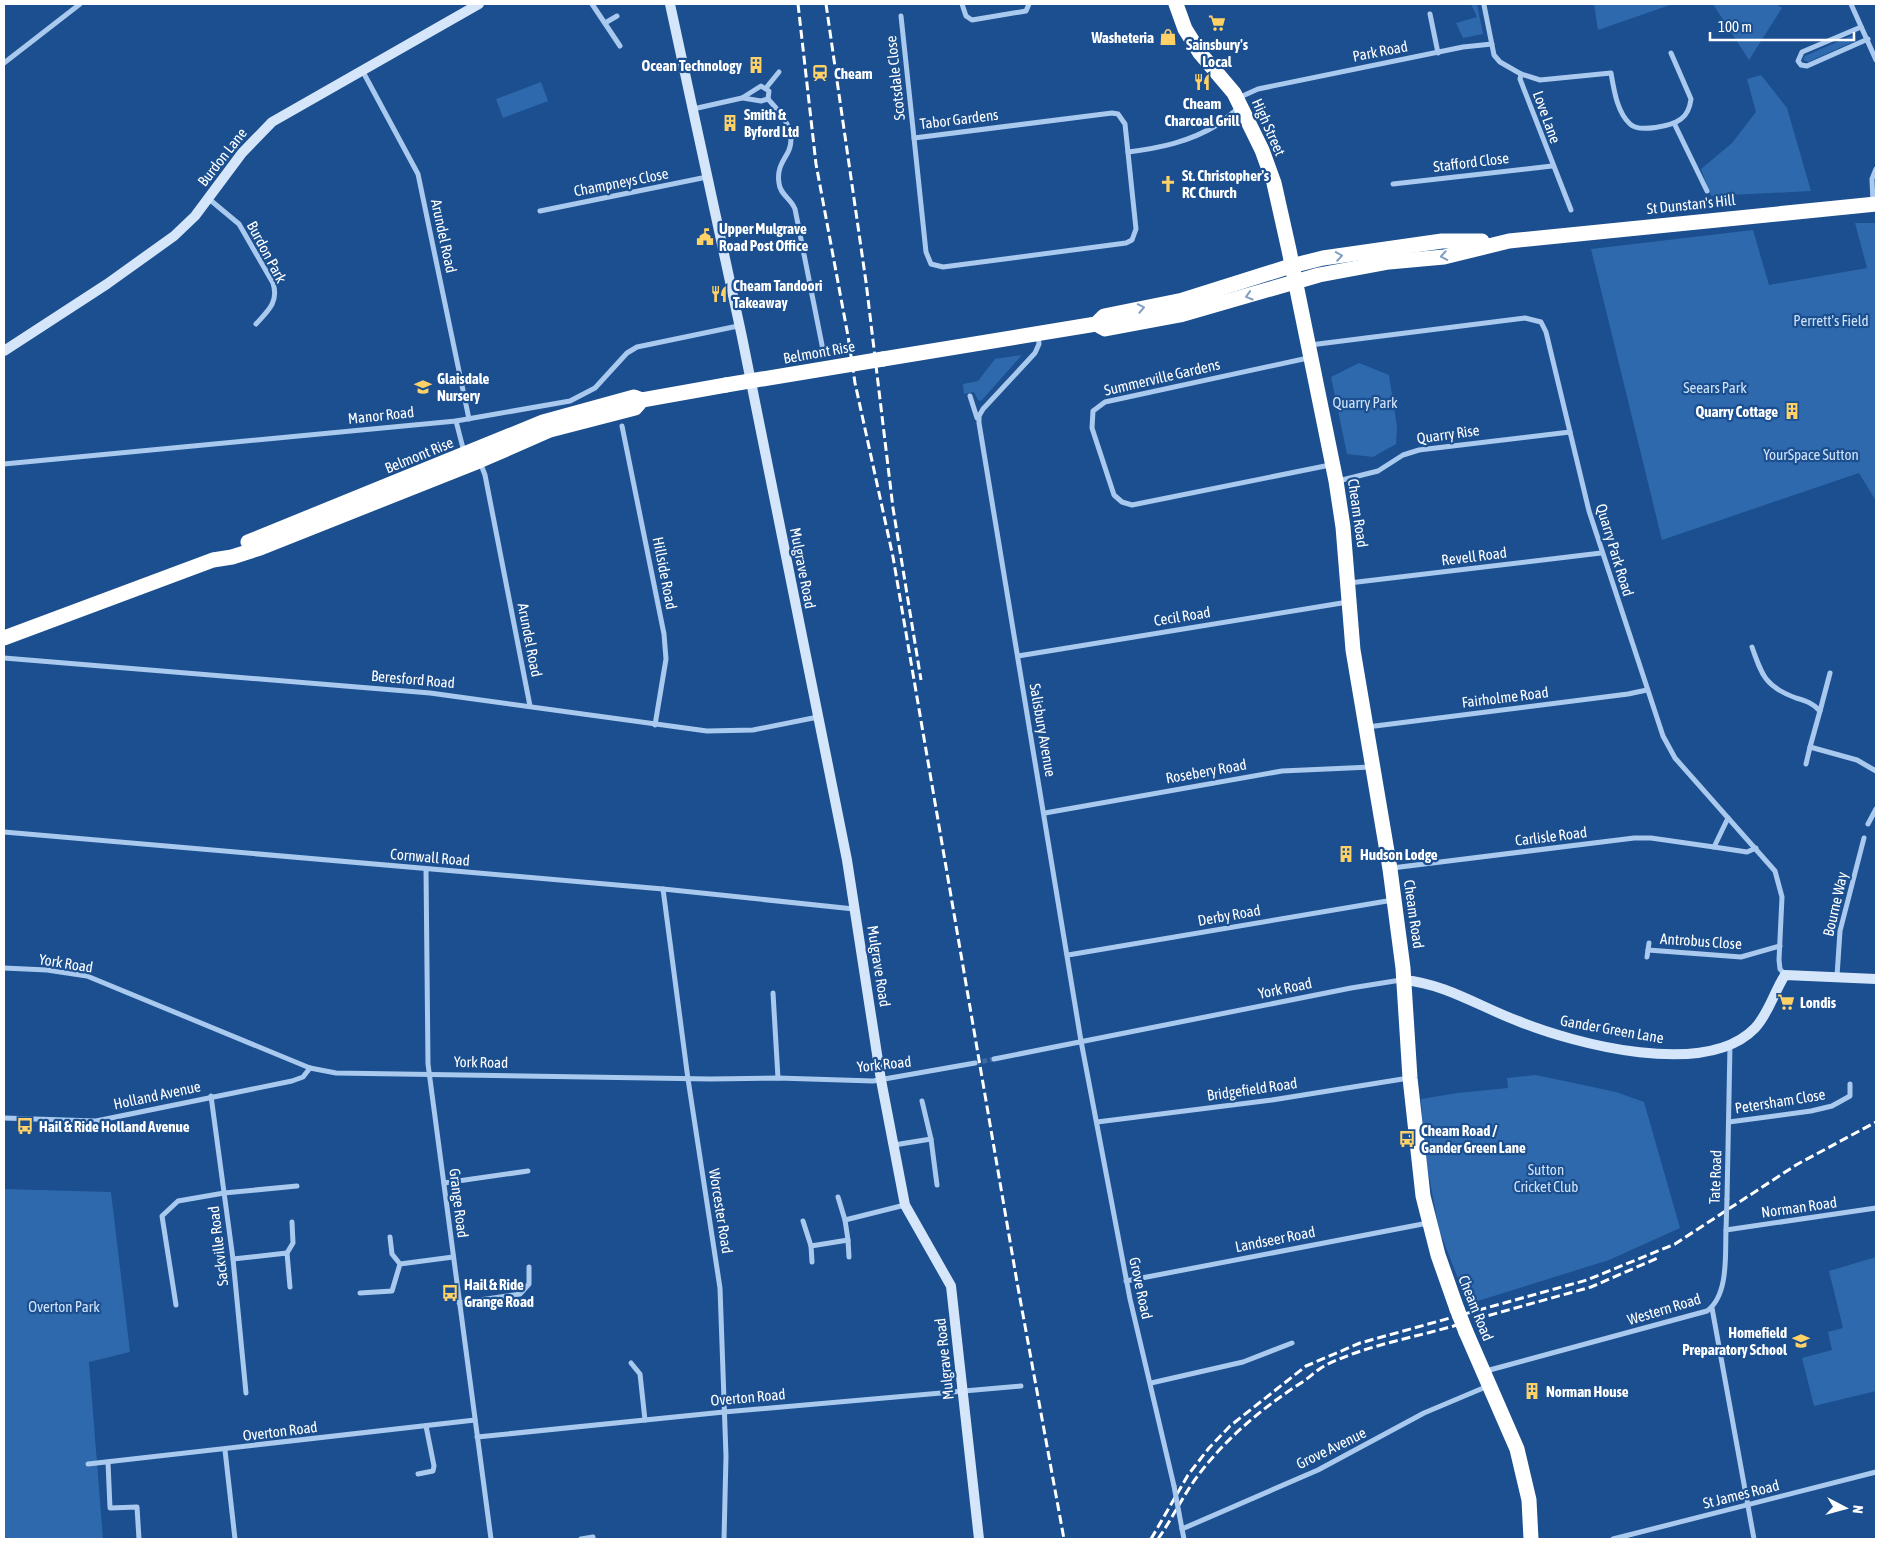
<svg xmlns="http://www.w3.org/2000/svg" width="1880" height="1543" font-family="'Asap Condensed',sans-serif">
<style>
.green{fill:#2e69ad}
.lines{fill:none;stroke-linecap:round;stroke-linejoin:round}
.street-tunnel{stroke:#3d69a0;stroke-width:5;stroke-dasharray:5 2.5;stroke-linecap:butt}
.street{stroke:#a9c9ee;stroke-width:5}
.secondary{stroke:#d6e6fa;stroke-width:10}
.highway{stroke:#fff;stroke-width:15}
.rail{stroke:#fff;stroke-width:3;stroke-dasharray:9 4;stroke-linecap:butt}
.street-bridge{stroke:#a9c9ee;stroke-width:5}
.highway-bridge{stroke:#fff;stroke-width:15}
.oneway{stroke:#829ec1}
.labels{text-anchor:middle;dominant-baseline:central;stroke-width:4.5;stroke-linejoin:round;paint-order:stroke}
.poi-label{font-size:15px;font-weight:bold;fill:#fff;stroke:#1b4f8f;text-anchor:start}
.street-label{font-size:15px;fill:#fff;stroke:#1b4f8f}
.park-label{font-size:15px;fill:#cfe3fa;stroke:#1b4f8f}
</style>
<rect width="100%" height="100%" fill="#1b4f8f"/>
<!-- green -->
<g class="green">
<path d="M1471 4H1477L1483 34 1463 38 1456 23 1477 17Z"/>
<path d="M1594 4H1673L1598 30Z"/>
<path d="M1713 4H1776L1782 8 1749 60Z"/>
<path d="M1853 35 1856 38 1855 41 1808 62 1803 60 1805 56Z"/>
<path d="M1761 75 1787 108 1811 191 1711 196 1701 169 1732 143 1756 112 1747 79Z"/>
<path d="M541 82 548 101 503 118 496 99Z"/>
<path d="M1855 223H1876V501L1859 473 1662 540 1591 249 1753 230 1769 285 1867 268Z"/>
<path d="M1022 355 981 401 978 400 974 392 964 394 963 384 978 381 995 359Z"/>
<path d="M1359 363 1389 375 1397 427 1396 444 1373 457 1347 454 1331 377Z"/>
<path d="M1536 1075 1616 1092 1644 1102 1680 1228 1609 1260 1468 1304 1439 1230 1424 1149 1421 1099 1457 1093 1508 1088 1507 1078Z"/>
<path d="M4 1189 111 1192 130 1352 89 1362 103 1539H4Z"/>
<path d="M1876 1257V1391L1814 1406 1802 1358 1832 1350 1828 1332 1843 1328 1829 1271Z"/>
</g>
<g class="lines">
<!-- street-tunnel -->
<path class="street-tunnel" d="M975 1063 994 1059"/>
<!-- street -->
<g class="street">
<path d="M592 4 620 46"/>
<path d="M962 4 966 16 972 20 1026 11 1029 4"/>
<path d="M1851 4 1876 60"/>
<path d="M1484 5 1494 55 1500 62 1521 74 1520 79 1571 210"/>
<path d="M1430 14 1438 53"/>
<path d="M901 16 914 138"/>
<path d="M605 23 617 16"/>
<path d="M1861 27 1802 52 1798 61 1801 65 1807 66 1868 39"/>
<path d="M4 63 80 4"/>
<path d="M362 70 418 174 469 419"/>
<path d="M1521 74 1540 80 1611 73C1614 90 1617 112 1630 124 1639 133 1672 126 1681 119 1688 114 1690 107 1691 99L1671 53"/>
<path d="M766 88 779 72"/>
<path d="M743 98 761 101 768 99"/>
<path d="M1238 98 1258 89 1463 47 1492 44"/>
<path d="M768 99C781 113 799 133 787 154 781 164 777 171 779 183 780 195 791 198 795 209L823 350"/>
<path d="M693 109 742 98 761 86 769 91 768 99"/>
<path d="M1112 113 1118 114 1125 124 1136 229 1132 240 1126 243 943 267 931 264 926 252 914 138Z"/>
<path d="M1674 123 1707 191"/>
<path d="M1128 152C1160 148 1189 142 1217 125 1225 120 1231 113 1239 108"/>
<path d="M1393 184 1552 166"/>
<path d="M209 199 239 224 273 283C279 302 268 311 256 324"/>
<path d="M1873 203 1872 179 1876 169"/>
<path d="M540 211 707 177"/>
<path d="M1038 334 1039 344 1035 353 983 409 979 416V423L1081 1041 1130 1299 1174 1486"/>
<path d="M1310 345 1525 318 1541 322 1546 332 1589 511 1663 736 1675 758 1775 871 1782 897 1779 960 1780 969 1785 975"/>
<path d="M1308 358 1105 402 1093 411 1092 428 1114 495 1122 502 1132 505 1330 465"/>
<path d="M970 396 977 418"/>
<path d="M456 421 464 452"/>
<path d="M622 426 664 634 666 659 655 725"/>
<path d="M480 462 485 475 530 706"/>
<path d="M4 464 456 421 570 401 595 388 627 353 637 347 738 326"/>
<path d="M1338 481 1378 471 1403 455 1419 450 1570 432"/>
<path d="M1349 583 1601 553"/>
<path d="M1752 647C1762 676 1766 687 1796 698 1806 701 1813 703 1820 711L1810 747 1857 760 1876 771"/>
<path d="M1018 656 1348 602"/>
<path d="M4 658 430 693 707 731 753 730 818 717"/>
<path d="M1820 711 1830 673"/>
<path d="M1367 727 1628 694 1647 690"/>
<path d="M1806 764 1810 747"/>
<path d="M1045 813 1282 771 1371 767"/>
<path d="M1868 824 1876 809"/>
<path d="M4 832 663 889 854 909"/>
<path d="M1714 847 1747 852 1756 848"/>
<path d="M1392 868 1634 838H1651L1714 847 1728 818"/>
<path d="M426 869 428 1064 491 1539"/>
<path d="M663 889 688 1079 720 1288 726 1456 724 1539"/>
<path d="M1648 950 1741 957 1780 946"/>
<path d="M1068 955 1393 900"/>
<path d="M1647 957 1649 943"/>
<path d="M4 968 47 970 87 976 310 1068 336 1073 711 1079 778 1078 873 1081 975 1063"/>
<path d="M1837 976 1840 931 1864 838"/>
<path d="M773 993 778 1078"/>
<path d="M994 1059 1351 988 1401 980"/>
<path d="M211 1096 233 1259 246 1393"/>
<path d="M922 1101 931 1139 937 1185"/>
<path d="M4 1118 96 1121 292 1081 303 1077 310 1068"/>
<path d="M1097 1122 1272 1100 1409 1078"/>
<path d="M1729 1122 1811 1111 1832 1106 1850 1096V1084"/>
<path d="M894 1145 931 1139"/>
<path d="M444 1183 528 1171"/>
<path d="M838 1197 845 1220"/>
<path d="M1727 1199 1730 1045"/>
<path d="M803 1221 811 1246"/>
<path d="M390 1237 392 1254 400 1264"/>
<path d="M848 1240 849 1257"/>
<path d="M287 1253 293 1243 292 1222"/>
<path d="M233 1259 287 1253 290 1287"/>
<path d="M812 1262 811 1246 848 1240 845 1220 905 1205"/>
<path d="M1126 1281 1428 1223"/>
<path d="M360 1293 392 1291 400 1264 453 1257"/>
<path d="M459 1303 520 1294 529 1284V1267"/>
<path d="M176 1305 162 1216 178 1201 224 1193 297 1186"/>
<path d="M1712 1308 1754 1539"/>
<path d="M631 1363 640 1374 645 1420"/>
<path d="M1486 1371 1707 1311C1729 1295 1725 1254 1726 1230L1876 1208"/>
<path d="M1151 1383 1243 1362 1292 1343"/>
<path d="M477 1437 724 1412 1021 1386"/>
<path d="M225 1450 235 1539"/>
<path d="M108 1462 110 1508 137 1507 139 1539"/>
<path d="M88 1464 475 1420"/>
<path d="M418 1474 433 1471 434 1466 426 1426"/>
<path d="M581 1539 593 1537"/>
<path d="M1184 1539 1182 1529 1318 1470 1424 1413 1488 1386"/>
<path d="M1613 1539 1876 1472"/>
</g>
<!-- secondary -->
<g class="secondary">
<path d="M670 4 742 337 847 860 881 1080 905 1205 951 1286 979 1539"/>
<path d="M4 351 107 284 174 236 195 216 242 153 272 122 479 4"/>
<path d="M1404 980C1446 984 1480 1007 1518 1021 1575 1044 1706 1079 1755 1028 1769 1013 1774 992 1785 975L1876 979"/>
</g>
<!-- highway -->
<g class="highway">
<path d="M1176 4 1185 29 1200 53 1234 93 1262 150 1274 183 1289 250 1336 481 1343 527 1353 650 1390 869 1403 968 1410 1078 1423 1196 1438 1255 1457 1309"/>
<path d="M1096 324 1105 329 1180 315 1319 275 1389 262 1444 257 1509 241 1876 204"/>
<path d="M883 359 1096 324 1104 316 1183 300 1291 266 1323 258 1442 241H1482"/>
<path d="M248 542 543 422 634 397 642 400"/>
<path d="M4 638 213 560 232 557 260 548 479 461 550 430 635 408 642 400 726 385"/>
<path d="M1466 1332 1517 1449 1529 1500 1531 1539"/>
</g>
<!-- rail -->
<g class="rail">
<path d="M798 4 816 164 848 336 855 383 893 557 1017 1282 1064 1539"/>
<path d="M826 4 866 282 893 508 921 680"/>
<path d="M1476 1319 1591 1287 1660 1257"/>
<path d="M1151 1539 1188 1475 1209 1448 1230 1426 1306 1366 1360 1343 1587 1280 1675 1244 1796 1165 1876 1122"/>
<path d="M1158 1539C1169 1523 1178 1506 1188 1490 1216 1446 1260 1409 1304 1381 1311 1376 1318 1369 1326 1365 1367 1345 1413 1338 1457 1325"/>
</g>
<!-- street-bridge -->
<g class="street-bridge">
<path d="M1726 1230 1727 1199"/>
<path d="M1174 1486 1182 1529"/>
</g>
<!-- highway-bridge -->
<g class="highway-bridge">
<path d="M726 385 883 359"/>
<path d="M1457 1309 1466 1332"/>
</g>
</g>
<!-- one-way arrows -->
<defs><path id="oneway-chevron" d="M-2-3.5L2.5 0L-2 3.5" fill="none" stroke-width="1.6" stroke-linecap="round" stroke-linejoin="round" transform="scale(1.25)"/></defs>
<g class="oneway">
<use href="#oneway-chevron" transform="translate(1339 256) rotate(-9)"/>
<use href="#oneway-chevron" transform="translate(1444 256) rotate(170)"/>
<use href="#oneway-chevron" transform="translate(1249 296) rotate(163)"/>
<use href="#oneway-chevron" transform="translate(1141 308) rotate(-11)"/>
</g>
<!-- icons -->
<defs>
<g id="supermarket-bare" transform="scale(1.35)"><path d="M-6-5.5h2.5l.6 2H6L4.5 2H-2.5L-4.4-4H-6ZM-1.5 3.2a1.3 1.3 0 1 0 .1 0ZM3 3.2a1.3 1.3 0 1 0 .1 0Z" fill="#ffd166" stroke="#1b4f8f" stroke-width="2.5" paint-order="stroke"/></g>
<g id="shop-bare" transform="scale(1.35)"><path d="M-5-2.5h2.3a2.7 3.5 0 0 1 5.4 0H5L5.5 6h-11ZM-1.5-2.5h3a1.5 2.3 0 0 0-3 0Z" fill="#ffd166" stroke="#1b4f8f" stroke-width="2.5" paint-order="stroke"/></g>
<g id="building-bare" transform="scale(1.35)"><path d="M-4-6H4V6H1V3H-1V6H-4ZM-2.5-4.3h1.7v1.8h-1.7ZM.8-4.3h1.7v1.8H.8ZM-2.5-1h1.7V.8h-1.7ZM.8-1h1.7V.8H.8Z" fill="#ffd166" stroke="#1b4f8f" stroke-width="2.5" paint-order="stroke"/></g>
<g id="station-bare" transform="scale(1.35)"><path d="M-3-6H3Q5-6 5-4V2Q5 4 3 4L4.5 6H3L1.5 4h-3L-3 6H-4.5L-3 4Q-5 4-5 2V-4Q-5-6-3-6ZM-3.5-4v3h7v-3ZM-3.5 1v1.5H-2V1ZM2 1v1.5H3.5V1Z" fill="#ffd166" stroke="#1b4f8f" stroke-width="2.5" paint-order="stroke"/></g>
<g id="restaurant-bare" transform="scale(1.35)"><path d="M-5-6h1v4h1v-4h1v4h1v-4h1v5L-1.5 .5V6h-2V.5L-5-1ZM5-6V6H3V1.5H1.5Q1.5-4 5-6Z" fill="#ffd166" stroke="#1b4f8f" stroke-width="2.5" paint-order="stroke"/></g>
<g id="church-bare" transform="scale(1.35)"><path d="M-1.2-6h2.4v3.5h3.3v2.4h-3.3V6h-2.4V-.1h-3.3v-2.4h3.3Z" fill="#ffd166" stroke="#1b4f8f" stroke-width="2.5" paint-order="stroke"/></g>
<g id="civic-bare" transform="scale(1.35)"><path d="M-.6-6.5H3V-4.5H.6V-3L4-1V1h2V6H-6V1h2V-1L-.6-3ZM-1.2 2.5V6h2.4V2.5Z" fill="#ffd166" stroke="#1b4f8f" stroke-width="2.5" paint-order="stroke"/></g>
<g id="school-bare" transform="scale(1.35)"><path d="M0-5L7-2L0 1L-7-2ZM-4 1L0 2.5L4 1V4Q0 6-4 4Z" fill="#ffd166" stroke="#1b4f8f" stroke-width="2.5" paint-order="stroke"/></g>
<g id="bus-bare" transform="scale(1.35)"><path d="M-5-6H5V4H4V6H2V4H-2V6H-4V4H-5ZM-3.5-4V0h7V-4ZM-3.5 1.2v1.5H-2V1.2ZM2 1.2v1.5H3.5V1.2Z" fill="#ffd166" stroke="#1b4f8f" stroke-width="2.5" paint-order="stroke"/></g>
</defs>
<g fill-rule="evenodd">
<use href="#supermarket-bare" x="1217" y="23"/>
<use href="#shop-bare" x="1168" y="37"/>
<use href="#building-bare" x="756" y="65"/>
<use href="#station-bare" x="820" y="73"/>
<use href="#restaurant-bare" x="1202" y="82"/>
<use href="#building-bare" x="730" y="123"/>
<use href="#church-bare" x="1168" y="184"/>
<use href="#civic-bare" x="705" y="237"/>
<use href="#restaurant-bare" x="719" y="294"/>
<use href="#school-bare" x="423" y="387"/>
<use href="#building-bare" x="1792" y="411"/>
<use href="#building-bare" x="1346" y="854"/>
<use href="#supermarket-bare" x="1786" y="1002"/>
<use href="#bus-bare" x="25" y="1126"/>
<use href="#bus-bare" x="1407" y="1139"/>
<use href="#bus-bare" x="450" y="1293"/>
<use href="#school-bare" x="1801" y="1341"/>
<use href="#building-bare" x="1532" y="1391"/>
</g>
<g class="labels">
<!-- poi labels -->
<g class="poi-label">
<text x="1154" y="37" text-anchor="end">Washeteria</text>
<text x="1217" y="44" text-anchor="middle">Sainsbury's<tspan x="1217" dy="17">Local</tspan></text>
<text x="742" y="65" text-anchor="end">Ocean Technology</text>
<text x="834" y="73">Cheam</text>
<text x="1202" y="103" text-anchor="middle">Cheam<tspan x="1202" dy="17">Charcoal Grill</tspan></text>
<text x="744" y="114">Smith &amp;<tspan x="744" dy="17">Byford Ltd</tspan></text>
<text x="1182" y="175">St. Christopher's<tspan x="1182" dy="17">RC Church</tspan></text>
<text x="719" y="228">Upper Mulgrave<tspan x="719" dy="17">Road Post Office</tspan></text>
<text x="733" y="285">Cheam Tandoori<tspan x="733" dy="17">Takeaway</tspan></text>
<text x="437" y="378">Glaisdale<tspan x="437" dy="17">Nursery</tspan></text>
<text x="1778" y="411" text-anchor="end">Quarry Cottage</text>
<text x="1360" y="854">Hudson Lodge</text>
<text x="1800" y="1002">Londis</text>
<text x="39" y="1126">Hail &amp; Ride Holland Avenue</text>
<text x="1421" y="1130">Cheam Road /<tspan x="1421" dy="17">Gander Green Lane</tspan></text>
<text x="464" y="1284">Hail &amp; Ride<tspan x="464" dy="17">Grange Road</tspan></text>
<text x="1787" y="1332" text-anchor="end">Homefield<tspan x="1787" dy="17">Preparatory School</tspan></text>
<text x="1546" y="1391">Norman House</text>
</g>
<!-- street labels -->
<g class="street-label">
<text transform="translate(1380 51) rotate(-11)">Park Road</text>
<text transform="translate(895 78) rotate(-96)">Scotsdale Close</text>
<text transform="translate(1547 117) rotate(70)">Love Lane</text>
<text transform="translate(959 119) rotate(-7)">Tabor Gardens</text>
<text transform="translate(1269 127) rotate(66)">High Street</text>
<text transform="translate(222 157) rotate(-52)">Burdon Lane</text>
<text transform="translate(1471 162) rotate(-7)">Stafford Close</text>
<text transform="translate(621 182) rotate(-11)">Champneys Close</text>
<text transform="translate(1691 204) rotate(-6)">St Dunstan's Hill</text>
<text transform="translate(444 236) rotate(78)">Arundel Road</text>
<text transform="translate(267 252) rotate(62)">Burdon Park</text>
<text transform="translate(819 352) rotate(-10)">Belmont Rise</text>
<text transform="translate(1162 377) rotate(-13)">Summerville Gardens</text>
<text transform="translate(381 415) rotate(-6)">Manor Road</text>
<text transform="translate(1448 434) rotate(-8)">Quarry Rise</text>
<text transform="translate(419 455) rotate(-22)">Belmont Rise</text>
<text transform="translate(1358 513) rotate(82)">Cheam Road</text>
<text transform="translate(1615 550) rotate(73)">Quarry Park Road</text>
<text transform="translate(1474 556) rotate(-7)">Revell Road</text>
<text transform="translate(803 568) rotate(79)">Mulgrave Road</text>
<text transform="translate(665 573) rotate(79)">Hillside Road</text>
<text transform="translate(1182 616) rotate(-9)">Cecil Road</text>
<text transform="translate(530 640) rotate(79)">Arundel Road</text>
<text transform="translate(413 679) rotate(5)">Beresford Road</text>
<text transform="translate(1505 697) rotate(-7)">Fairholme Road</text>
<text transform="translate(1043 730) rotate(80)">Salisbury Avenue</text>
<text transform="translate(1206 771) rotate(-10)">Rosebery Road</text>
<text transform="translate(1551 836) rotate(-7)">Carlisle Road</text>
<text transform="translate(430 857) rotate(5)">Cornwall Road</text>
<text transform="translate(1835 904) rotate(-77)">Bourne Way</text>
<text transform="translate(1414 914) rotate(82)">Cheam Road</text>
<text transform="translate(1229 915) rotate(-10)">Derby Road</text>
<text transform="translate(1701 941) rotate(4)">Antrobus Close</text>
<text transform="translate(66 963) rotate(9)">York Road</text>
<text transform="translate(879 966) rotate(81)">Mulgrave Road</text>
<text transform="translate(1285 988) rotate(-12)">York Road</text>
<text transform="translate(1612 1029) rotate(10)">Gander Green Lane</text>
<text transform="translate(481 1062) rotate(1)">York Road</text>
<text transform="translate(884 1064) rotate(-6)">York Road</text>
<text transform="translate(1252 1089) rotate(-8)">Bridgefield Road</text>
<text transform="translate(157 1095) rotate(-12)">Holland Avenue</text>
<text transform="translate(1780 1101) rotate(-9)">Petersham Close</text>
<text transform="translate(1715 1177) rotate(-88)">Tate Road</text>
<text transform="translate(459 1203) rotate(83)">Grange Road</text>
<text transform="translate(1799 1207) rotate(-8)">Norman Road</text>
<text transform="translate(721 1211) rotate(81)">Worcester Road</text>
<text transform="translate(1275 1239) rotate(-11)">Landseer Road</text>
<text transform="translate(218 1246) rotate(-97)">Sackville Road</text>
<text transform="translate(1141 1288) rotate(78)">Grove Road</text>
<text transform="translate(1476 1308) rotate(68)">Cheam Road</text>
<text transform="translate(1664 1309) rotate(-17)">Western Road</text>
<text transform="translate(944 1359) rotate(-96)">Mulgrave Road</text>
<text transform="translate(748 1397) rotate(-5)">Overton Road</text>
<text transform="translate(280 1431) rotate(-7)">Overton Road</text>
<text transform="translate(1331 1448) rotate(-26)">Grove Avenue</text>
<text transform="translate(1741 1494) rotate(-14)">St James Road</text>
</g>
<!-- park labels -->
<g class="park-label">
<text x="1831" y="320">Perrett's Field</text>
<text x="1715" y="387">Seears Park</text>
<text x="1365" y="402">Quarry Park</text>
<text x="1811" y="454">YourSpace Sutton</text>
<text x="1546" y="1169">Sutton<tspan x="1546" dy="17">Cricket Club</tspan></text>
<text x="64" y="1306">Overton Park</text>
</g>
</g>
<!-- border -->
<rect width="1880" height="1543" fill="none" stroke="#ffffff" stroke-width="10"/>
<!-- north arrow -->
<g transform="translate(1845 1508) rotate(96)" stroke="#1b4f8f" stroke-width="4" paint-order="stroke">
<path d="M0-4L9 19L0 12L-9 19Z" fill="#ffffff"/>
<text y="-8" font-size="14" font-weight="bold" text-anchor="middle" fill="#ffffff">N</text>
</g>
<!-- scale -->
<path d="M1710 32v8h144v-8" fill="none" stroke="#ffffff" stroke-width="2.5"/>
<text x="1718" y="32" font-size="15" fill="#ffffff" stroke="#1b4f8f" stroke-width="4" paint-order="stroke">100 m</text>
</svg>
